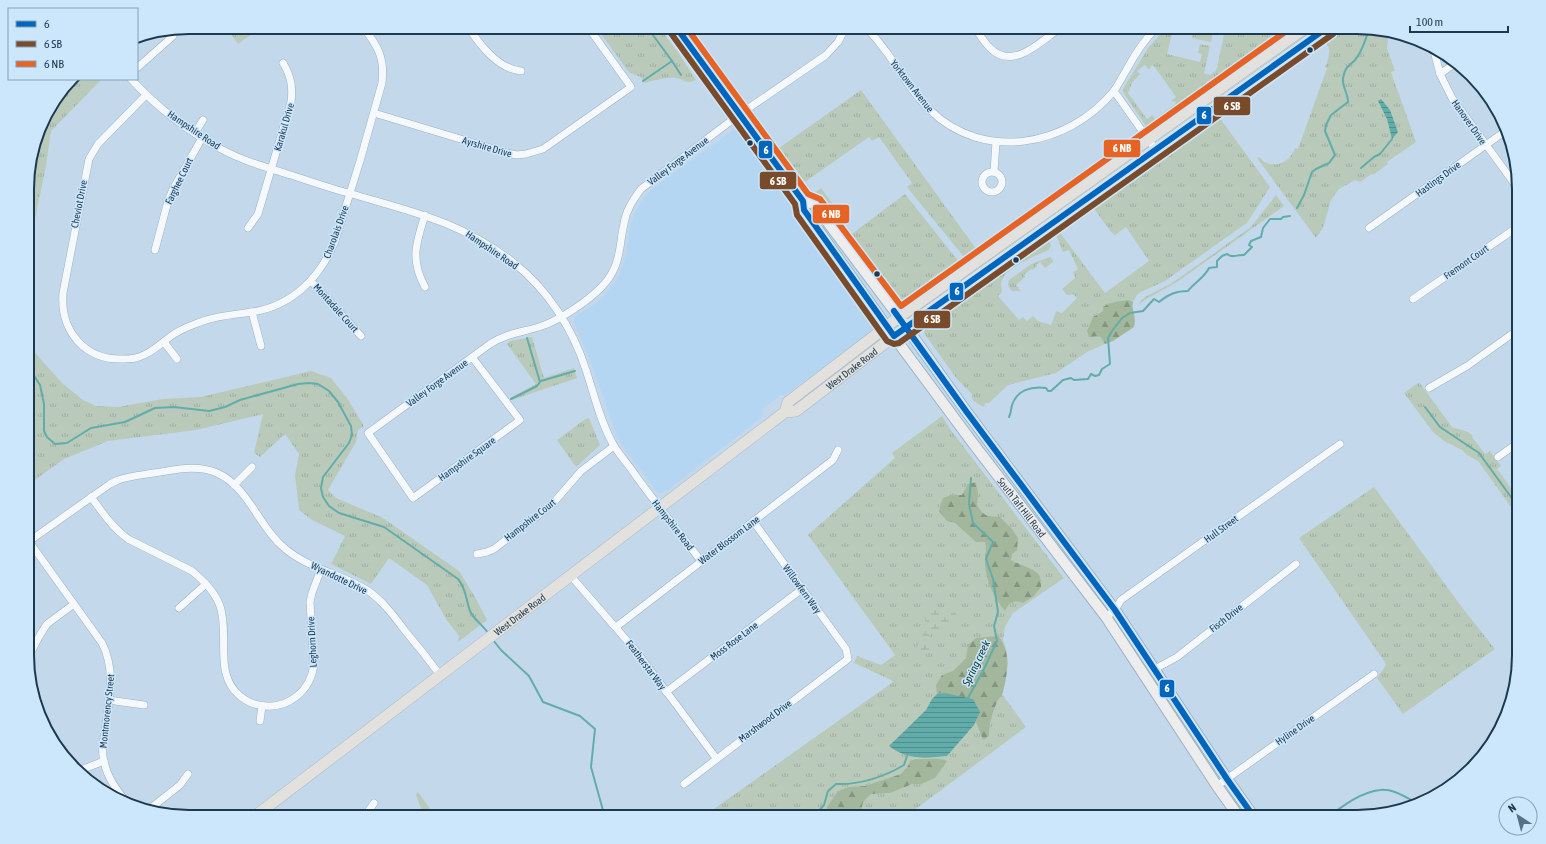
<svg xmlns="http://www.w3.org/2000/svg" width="1546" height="844" font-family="'Asap Condensed',sans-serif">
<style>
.built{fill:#b4d6f2}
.grass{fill:url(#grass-tufts);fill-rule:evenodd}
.forest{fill:url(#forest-firs)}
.wetland{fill:url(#wetland-marsh)}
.water{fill:url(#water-rules)}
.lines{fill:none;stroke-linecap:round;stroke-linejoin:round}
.stream{stroke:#62ada9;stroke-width:2}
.street-casing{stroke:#9bb2c4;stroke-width:8}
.secondary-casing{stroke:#9bb2c4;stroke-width:12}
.primary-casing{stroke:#a8b8c4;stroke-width:12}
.street{stroke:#f6f9fc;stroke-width:7}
.secondary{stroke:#ededed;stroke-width:10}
.primary{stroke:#e3e1dd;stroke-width:11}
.bus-1-casing{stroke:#cce6fc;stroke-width:9}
.bus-2-casing{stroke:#cce6fc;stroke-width:9}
.bus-3-casing{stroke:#cce6fc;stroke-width:9}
.bus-1{stroke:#0065bd;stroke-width:6}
.bus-2{stroke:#7a4b2a;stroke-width:6}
.bus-3{stroke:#e76324;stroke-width:6}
.bus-dot{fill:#1c394e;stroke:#cce6fc;stroke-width:1.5}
.labels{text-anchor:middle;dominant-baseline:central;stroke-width:3;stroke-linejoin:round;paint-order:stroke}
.street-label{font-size:10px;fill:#1c394e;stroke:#cce6fc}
.water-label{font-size:11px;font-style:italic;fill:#15413a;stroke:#cce6fc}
.rim{fill:none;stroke:#1c394e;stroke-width:2}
.line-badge{stroke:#cce6fc;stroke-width:1.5}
.badge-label{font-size:11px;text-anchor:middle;font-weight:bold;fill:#fff}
</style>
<defs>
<pattern id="grass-tufts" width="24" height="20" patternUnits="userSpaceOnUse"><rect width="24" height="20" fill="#b9cabb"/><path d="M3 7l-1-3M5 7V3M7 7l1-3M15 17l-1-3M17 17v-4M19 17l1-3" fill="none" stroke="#9eaea2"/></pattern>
<pattern id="forest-firs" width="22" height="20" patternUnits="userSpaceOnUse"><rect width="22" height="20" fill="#a3b79c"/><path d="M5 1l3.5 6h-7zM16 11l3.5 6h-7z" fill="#849681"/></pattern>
<pattern id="wetland-marsh" width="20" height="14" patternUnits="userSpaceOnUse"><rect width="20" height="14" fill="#b9cabb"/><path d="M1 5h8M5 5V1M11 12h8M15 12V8" fill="none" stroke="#9eaea2"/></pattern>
<pattern id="water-rules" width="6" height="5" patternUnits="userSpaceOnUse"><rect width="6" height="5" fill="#62ada9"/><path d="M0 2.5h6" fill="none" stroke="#508e8c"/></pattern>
</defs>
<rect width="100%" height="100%" fill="#c3d9eb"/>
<!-- built -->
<path class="built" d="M735 129 741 131 809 224 837 265 845 284 872 321 874 326 870 333 784 396 781 395 762 409 763 414 761 418 739 435 668 490 662 493H658L626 451 616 434 593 368 574 322 575 316 595 304 603 297 619 276 626 254 630 226 636 210 645 196 657 185Z"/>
<!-- grass -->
<g class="grass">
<path d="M226 27H262L238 44Z"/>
<path d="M596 27H659L679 54 696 80C685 85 685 79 675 78 665 77 654 81 644 83L641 77 630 73 628 71Z"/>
<path d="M1167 27H1181L1179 35 1172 33 1167 54 1200 62 1202 54 1198 53 1200 44 1210 46 1204 73 1210 75 1215 72 1217 68 1224 34 1213 32 1211 42 1192 38 1194 28 1193 27H1207L1209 28 1223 27V30H1231L1235 27H1289L1149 127 1146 126 1123 92V89L1149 47ZM1145 65 1149 70 1152 65 1154 66 1176 97 1171 101 1176 102 1175 104 1155 119 1152 115 1147 119 1128 93 1132 83 1140 74 1137 71Z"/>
<path d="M1344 27H1357L1389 31 1387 48 1395 71 1391 72 1416 142 1387 162 1388 164 1373 175 1372 174 1360 182 1355 180 1339 189 1331 200 1323 228 1316 238 1257 158 1259 157C1270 171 1290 164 1295 148L1298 149 1327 68 1325 67C1329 57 1332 50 1325 41Z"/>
<path d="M78 79H102L51 131 46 166 28 252V168L44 117 69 85Z"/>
<path d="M861 90 977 250 965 258 910 191 907 187 912 183 879 137 872 141 869 137 805 182 779 148Z"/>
<path d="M1219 117 1270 187 1247 223 1241 227 1165 281 1141 292 1137 295 1133 302C1123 299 1101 311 1093 317L1089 337 1100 336 1105 344 1087 352 1056 373 1008 385 989 403H986L983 407C977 403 970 401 972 394L957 379 924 333 925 324 1046 239 1049 241 1051 245 1049 250C1037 255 1007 267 1002 280 1000 284 1002 288 1002 292L998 296 1019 320 1023 317 1027 321 1033 316 1038 321 1051 325 1056 311 1062 313 1077 298 1073 294 1067 295 1062 289 1075 278 1073 272 1078 269 1069 250 1063 252 1055 232 1058 230 1105 293 1149 261 1126 227 1115 235 1112 233 1092 206Z"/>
<path d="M821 188 845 220 840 224 849 236 905 194 959 262 941 272 902 300H897L890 294 814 193Z"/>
<path d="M1276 195 1284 206 1177 282 1148 298 1139 304 1141 300 1145 297 1172 283 1251 227Z"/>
<path d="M1050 257 1053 260V262L1045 268 1040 262 1036 265 1037 266 1033 270 1031 269 1024 275 1025 277 1016 285 1021 291H1012C1009 288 1007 285 1009 280L1031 264Z"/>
<path d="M532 337 544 378 574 368 577 378 512 400 510 398 536 384 507 344 510 341Z"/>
<path d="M28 345 62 383 83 400 96 406 118 407 163 399 201 397 311 371 331 378 347 398 364 426 358 430 356 442 328 490 336 498 383 518 459 571 475 597 487 620 458 642 459 636 446 619 427 585 389 558 371 584 331 564 345 536 312 520 299 510 295 475 299 454 285 434 260 457 254 453 263 414 196 430 108 441 64 459 32 482 28 477Z"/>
<path d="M1419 382 1452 427 1468 432 1473 436 1472 437 1485 454 1490 451 1501 466 1497 469 1519 499V518L1478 461 1467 455 1462 450 1444 441 1433 432 1404 393Z"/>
<path d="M942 416 950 429 1064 578 1013 613 1005 627 1003 640 1007 652 1008 664 1002 694 1026 727 905 817H695L702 814 704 816 893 682 891 680 854 663 857 656 881 665 895 655 808 535 895 458 892 453Z"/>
<path d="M589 418 600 445 576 467 557 440 584 420Z"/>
<path d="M1374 487 1464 610 1495 649 1403 714 1377 678 1386 665 1384 661 1299 538Z"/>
<path d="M418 792 436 817H424L416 795Z"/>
</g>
<!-- forest -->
<g class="forest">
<path d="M1128 300 1133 302C1131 310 1137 316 1134 327L1113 341 1105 344 1100 336 1089 337 1087 331 1093 317 1103 311V307C1111 302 1119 301 1128 300Z"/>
<path d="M976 482 978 494 977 505C984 517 987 516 1000 517L1012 529 1018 538 1017 550 1012 554 1011 560C1019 565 1037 569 1040 577 1041 580 1041 584 1041 587L1034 596 1023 603 1016 601 1009 604 1005 611C994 597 986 582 985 564 985 556 987 549 985 542H976L955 523 947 521 939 511 943 498 952 495H962L968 484Z"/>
<path d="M998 636C1011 650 1008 673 1003 692 1002 696 998 699 997 702 992 713 989 725 989 736L983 740 976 722 979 712 944 693 937 694 936 685 942 675 953 671 966 658 968 645 976 638Z"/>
<path d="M916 759C926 760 938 757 947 761L935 778 921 784H912L890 793 871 794 863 802 860 817H831L828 815 827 807 838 791 849 787 865 786 901 774 908 766 910 761Z"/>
</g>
<!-- wetland -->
<path class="wetland" d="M934 606 953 610 957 616V621C954 623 952 626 949 628 938 633 935 623 928 639L933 647 925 654 920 653 917 649 919 640 925 632 926 623 924 616 926 610Z"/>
<!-- water -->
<g class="water">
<path d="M1381 99 1390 110 1398 132 1392 139 1387 119 1378 101Z"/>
<path d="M944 693 973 699 980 712 974 725 947 756C926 758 906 760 889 746L926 710 932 699 937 694Z"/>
</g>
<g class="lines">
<!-- stream -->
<g class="stream">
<path d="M647 27 672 61"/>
<path d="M643 81 672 61 681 75"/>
<path d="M1361 168 1374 157 1380 154 1392 139"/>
<path d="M28 184 32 172 29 165"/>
<path d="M1297 208 1304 195 1312 172 1316 169 1329 163 1335 155 1325 131 1326 125 1331 115 1348 102C1348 93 1342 87 1343 78 1345 67 1348 67 1355 60 1362 52 1366 39 1369 29"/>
<path d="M28 366 40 385 44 404V431L47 437 55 444 67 443 91 428 125 422 155 408 174 407 209 411 225 407 240 400 298 384 309 383 318 384 329 391 338 402 351 426 352 435 349 443 323 477 321 488 323 497 329 506 339 513 384 527 458 579C466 588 466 600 470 611 474 620 483 625 488 633"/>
<path d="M541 381 575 371"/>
<path d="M511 399 537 386 540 382 527 338"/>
<path d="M1425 407 1440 427 1479 453 1519 508"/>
<path d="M1009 417C1011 413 1011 410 1012 405 1017 390 1031 386 1046 388L1048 391H1051L1063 380 1071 378 1074 380 1088 379 1091 374 1095 376 1099 375 1102 369 1110 364 1108 338 1112 331 1122 318 1130 313 1143 311 1154 299 1159 302C1169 294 1176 291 1188 291 1194 283 1205 277 1209 268L1217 267V261L1222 256 1227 254C1233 259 1237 254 1244 255L1252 247 1249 245 1251 241 1261 237 1263 228 1270 219H1281L1283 217 1290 216"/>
<path d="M28 425H30"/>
<path d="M493 640 501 650 529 676 543 702 580 716 595 729 591 767 604 814 601 817"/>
<path d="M968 698 984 669 997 641 994 626 998 612 993 579 986 559 993 542 973 523 969 504 971 478"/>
<path d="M815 817V815L824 805 828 791 836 784C859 785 884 777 904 765L907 756"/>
<path d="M1328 817C1343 806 1361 792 1380 790 1392 788 1405 797 1415 802"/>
</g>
<!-- street casing -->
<g class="street-casing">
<g id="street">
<path d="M468 27C480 45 498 69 521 71"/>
<path d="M864 27C874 34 880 44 888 54 901 73 913 94 930 110 983 162 1067 147 1113 92 1118 86 1122 77 1127 69 1135 54 1145 39 1157 27"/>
<path d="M975 27C979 34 984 42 990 48 1012 70 1038 44 1056 31L1058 27"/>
<path d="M1433 47 1440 74 1452 98 1519 190"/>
<path d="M137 68 173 36"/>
<path d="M1440 74 1454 64"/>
<path d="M131 79C157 107 187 131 221 149 243 161 268 168 291 175 312 182 332 189 352 194 413 212 462 222 514 263 548 290 573 329 586 370 594 394 600 421 613 444 619 455 629 465 636 476 657 505 679 532 701 561"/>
<path d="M1114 91 1155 149"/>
<path d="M146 95 98 144 89 159 63 293C60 330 84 361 124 359 128 359 134 359 139 357 152 353 160 344 171 336 178 331 187 327 195 324 214 316 232 315 252 312 292 306 320 278 335 241L360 161 382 83C385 58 378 46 363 27"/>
<path d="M374 113 507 153 517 155 526 154 543 149 631 87 588 27"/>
<path d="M195 133 203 120"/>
<circle cx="992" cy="182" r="10"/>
<path d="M994 172 996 142"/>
<path d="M425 215C416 243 410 260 425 287"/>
<path d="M248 228 258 214 291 102C293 87 291 76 283 63"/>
<path d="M1369 228 1507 130"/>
<path d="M155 250 168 201 173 189 202 138"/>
<path d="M311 281 361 336"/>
<path d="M1413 299 1519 226"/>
<path d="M252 312 261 346"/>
<path d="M164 342 177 359"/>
<path d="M472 357 520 420 413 498 368 433 490 344C505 334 522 332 539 327 561 320 603 293 613 271 621 257 620 239 624 224 626 210 633 200 641 189L740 114 826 55 838 42 846 27"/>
<path d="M1429 388 1467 366 1519 329"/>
<path d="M1498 457 1519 442"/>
<path d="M234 485 252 467"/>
<path d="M91 497C102 512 113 528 128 539L192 571C203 580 215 592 220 606 230 635 213 674 240 696 246 701 252 704 259 705 273 708 286 705 297 696 307 688 312 678 314 665L310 602 312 593 321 569"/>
<path d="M28 540 102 643C117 672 108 703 105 733 103 742 101 752 104 761 107 778 117 790 127 803"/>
<path d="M28 542 110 484 118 480C130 476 142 475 154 473 175 470 196 464 217 473 247 486 258 524 281 545 305 568 339 573 367 590 383 601 394 616 406 632 418 646 429 660 440 675"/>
<path d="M477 554 487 552 494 549 546 509 555 501 581 471 614 446"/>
<path d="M570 575 636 651 716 758"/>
<path d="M179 608 206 584"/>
<path d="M1106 617 1115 610 1121 600 1340 444"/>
<path d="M616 627 833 460 838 450"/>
<path d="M28 658 40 635 47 624 74 604"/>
<path d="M1155 669 1177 657 1296 564"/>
<path d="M666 692 802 589"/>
<path d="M108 700 144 705"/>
<path d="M260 721 262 706"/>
<path d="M81 770 104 761"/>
<path d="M684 784 848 659 846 649 753 521"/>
<path d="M1217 786 1374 674"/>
<path d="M267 807 274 817"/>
<path d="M147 811 180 785 188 774"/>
<path d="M364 817 374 803"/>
</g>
</g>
<!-- secondary casing -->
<g class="secondary-casing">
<g id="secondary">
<path id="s1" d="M676 27 803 201 804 210 886 326 972 442 1106 617 1217 786 1239 817"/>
<path d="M803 201 814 204 899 317 966 411 1115 610 1227 779 1254 817"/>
</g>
</g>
<!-- primary casing -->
<g class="primary-casing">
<g id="primary">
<path d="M785 412 788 402 899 317 1306 27"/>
<path id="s2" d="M254 817 785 412 796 411 906 327 1328 27"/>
</g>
</g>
<!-- street -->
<use href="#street" class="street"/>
<!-- secondary -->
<use href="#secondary" class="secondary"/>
<!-- primary -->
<use href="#primary" class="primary"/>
<!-- bus-1 casing -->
<g class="bus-1-casing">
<g id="bus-1">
<path d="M676 27 803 201 804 210 894 336 1328 27"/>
<path d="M894 311 966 411 1115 610 1227 779 1254 817"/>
</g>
</g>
<!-- bus-2 casing -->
<g class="bus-2-casing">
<path id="bus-2" d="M670 32 795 204 797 215 887 341 894 344 899 343 1333 34"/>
</g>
<!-- bus-3 casing -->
<g class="bus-3-casing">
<path id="bus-3" d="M686 27 808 194 820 199 901 306 1292 27"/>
</g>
<!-- bus-1 -->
<use href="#bus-1" class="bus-1"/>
<!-- bus-2 -->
<use href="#bus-2" class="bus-2"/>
<!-- bus-3 -->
<use href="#bus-3" class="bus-3"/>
</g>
<!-- markers -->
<g class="bus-dot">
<circle cx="1310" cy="50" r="3.5"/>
<circle cx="750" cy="143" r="3.5"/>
<circle cx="1016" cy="260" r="3.5"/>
<circle cx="877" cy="274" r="3.5"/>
</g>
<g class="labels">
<!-- street labels -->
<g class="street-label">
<text transform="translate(912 86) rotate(52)">Yorktown Avenue</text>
<text transform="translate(1469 122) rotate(55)">Hanover Drive</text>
<text transform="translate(284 127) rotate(-74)">Karakul Drive</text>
<text transform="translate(194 130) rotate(34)">Hampshire Road</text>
<text transform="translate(487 147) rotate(16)">Ayrshire Drive</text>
<text transform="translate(678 161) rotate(-37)">Valley Forge Avenue</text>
<text transform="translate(1438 179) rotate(-36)">Hastings Drive</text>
<text transform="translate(179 181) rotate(-64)">Farghee Court</text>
<text transform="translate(79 204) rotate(-79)">Cheviot Drive</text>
<text transform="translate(336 232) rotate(-70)">Charolais Drive</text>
<text transform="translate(492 250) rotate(34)">Hampshire Road</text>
<text transform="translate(1466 262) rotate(-35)">Fremont Court</text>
<text transform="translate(336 308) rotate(48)">Montadale Court</text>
<text stroke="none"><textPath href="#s2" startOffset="749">West Drake Road</textPath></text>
<text transform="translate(437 383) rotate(-36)">Valley Forge Avenue</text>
<text transform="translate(467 459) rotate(-36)">Hampshire Square</text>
<text stroke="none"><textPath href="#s1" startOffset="593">South Taft Hill Road</textPath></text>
<text transform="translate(530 520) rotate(-38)">Hampshire Court</text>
<text transform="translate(673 525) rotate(52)">Hampshire Road</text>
<text transform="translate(1221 529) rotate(-36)">Hull Street</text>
<text transform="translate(729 540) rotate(-37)">Water Blossom Lane</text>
<text transform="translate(339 578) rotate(26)">Wyandotte Drive</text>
<text transform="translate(802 589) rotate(54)">Willowfern Way</text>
<text stroke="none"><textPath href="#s2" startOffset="334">West Drake Road</textPath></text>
<text transform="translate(1226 618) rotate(-38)">Fisch Drive</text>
<text transform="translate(734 641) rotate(-37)">Moss Rose Lane</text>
<text transform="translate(312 642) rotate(-93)">Leghorn Drive</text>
<text transform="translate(646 665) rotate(53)">Featherstar Way</text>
<text transform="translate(107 711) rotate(-84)">Montmorency Street</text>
<text transform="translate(765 721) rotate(-37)">Marshwood Drive</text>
<text transform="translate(1295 730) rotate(-35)">Hyline Drive</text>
</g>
<!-- water labels -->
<g class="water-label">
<text transform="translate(976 663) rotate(-64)">Spring creek</text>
</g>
</g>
<!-- crop -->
<path d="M0 0H1546V844H0ZM189 34H1357A155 155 0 0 1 1512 189V655A155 155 0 0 1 1357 810H189A155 155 0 0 1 34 655V189A155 155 0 0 1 189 34Z" fill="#cce6fc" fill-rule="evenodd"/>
<path class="rim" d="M189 34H1357A155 155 0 0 1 1512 189V655A155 155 0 0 1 1357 810H189A155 155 0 0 1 34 655V189A155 155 0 0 1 189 34Z"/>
<g class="line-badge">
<rect x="1213" y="96" width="38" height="20" rx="4" fill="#7a4b2a"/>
<rect x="1196" y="106" width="16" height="19" rx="4" fill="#0065bd"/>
<rect x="1103" y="139" width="38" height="19" rx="4" fill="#e76324"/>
<rect x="758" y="140" width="15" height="19" rx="4" fill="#0065bd"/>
<rect x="759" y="171" width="38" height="19" rx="4" fill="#7a4b2a"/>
<rect x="812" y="204" width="38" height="20" rx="4" fill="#e76324"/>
<rect x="949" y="282" width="15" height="19" rx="4" fill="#0065bd"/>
<rect x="913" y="310" width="38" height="19" rx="4" fill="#7a4b2a"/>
<rect x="1159" y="679" width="16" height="19" rx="4" fill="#0065bd"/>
</g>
<g class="badge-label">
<text x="1232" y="110">6 SB</text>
<text x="1204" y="119">6</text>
<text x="1122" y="152">6 NB</text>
<text x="766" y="154">6</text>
<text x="778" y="185">6 SB</text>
<text x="831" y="218">6 NB</text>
<text x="957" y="295">6</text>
<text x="932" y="323">6 SB</text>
<text x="1167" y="692">6</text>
</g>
<!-- legend -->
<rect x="8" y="8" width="130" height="72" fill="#cce6fc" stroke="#86a1b6"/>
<rect x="16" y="21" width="20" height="6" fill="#0065bd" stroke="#86a1b6"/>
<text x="44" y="28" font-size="12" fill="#1c394e">6</text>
<rect x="16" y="41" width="20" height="6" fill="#7a4b2a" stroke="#86a1b6"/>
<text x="44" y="48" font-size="12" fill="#1c394e">6 SB</text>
<rect x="16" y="61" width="20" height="6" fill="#e76324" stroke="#86a1b6"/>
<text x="44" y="68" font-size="12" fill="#1c394e">6 NB</text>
<!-- north arrow -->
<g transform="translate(1518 816) rotate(324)"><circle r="19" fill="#cce6fc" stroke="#86a1b6"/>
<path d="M0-3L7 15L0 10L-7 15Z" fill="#567185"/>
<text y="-6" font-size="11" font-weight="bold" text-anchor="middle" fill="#1c394e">N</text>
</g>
<!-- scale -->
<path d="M1410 26v6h98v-6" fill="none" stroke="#1c394e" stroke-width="2"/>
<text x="1416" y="26" font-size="12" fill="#1c394e" stroke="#cce6fc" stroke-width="3" paint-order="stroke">100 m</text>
</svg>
